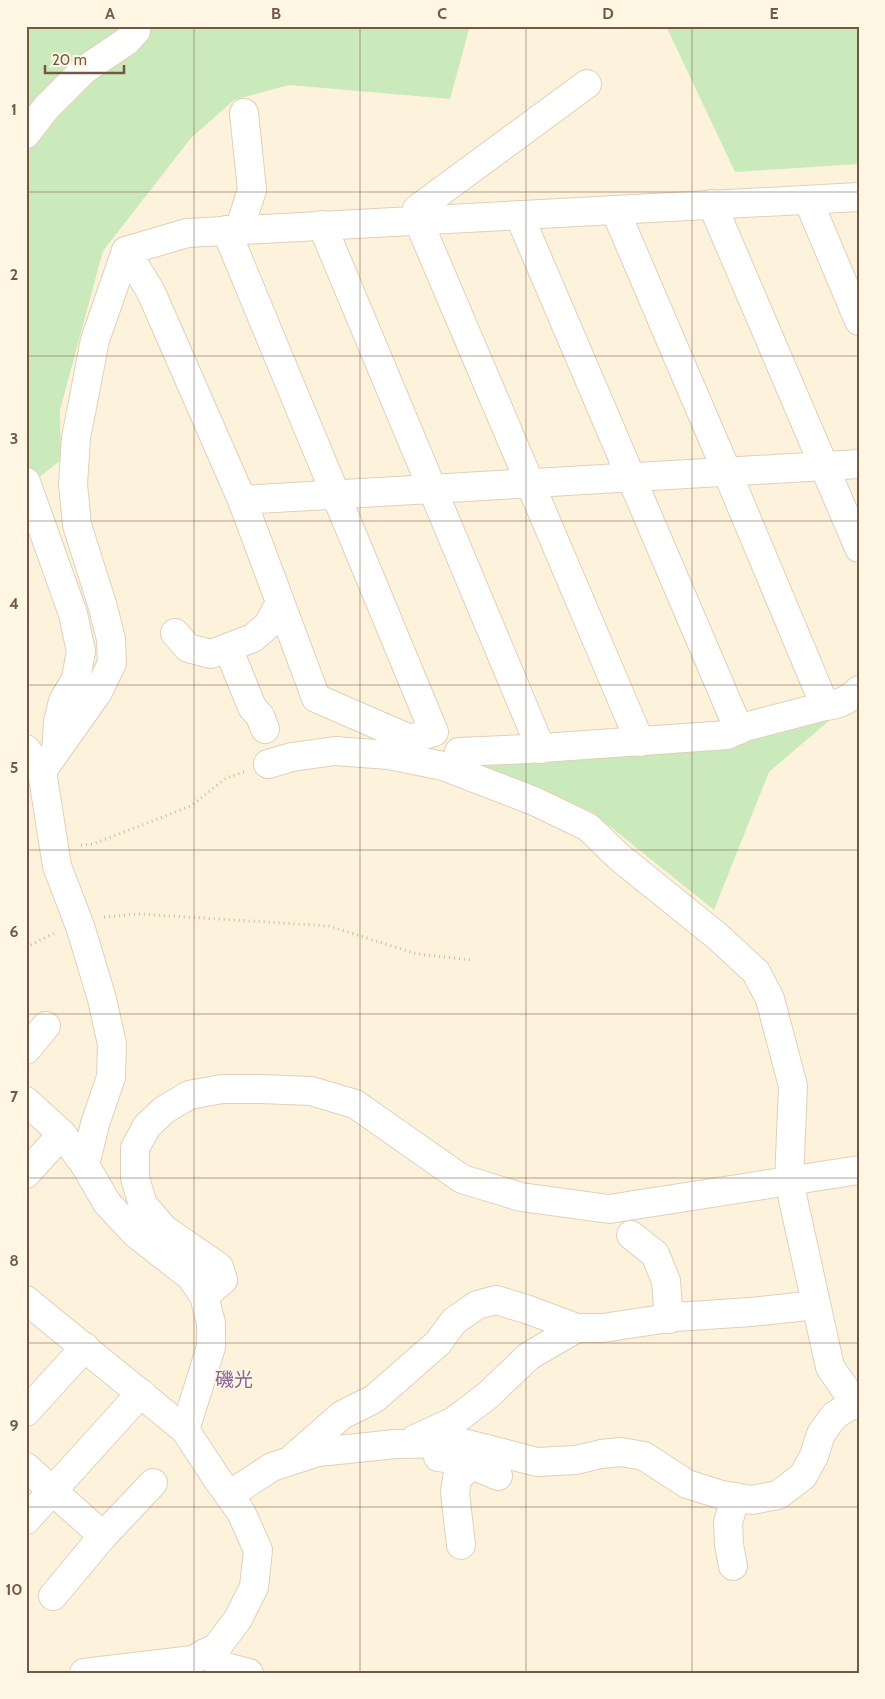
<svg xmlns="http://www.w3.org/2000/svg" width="885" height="1699" font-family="Cabin,'Noto Sans JP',sans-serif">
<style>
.green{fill:#cbeabc}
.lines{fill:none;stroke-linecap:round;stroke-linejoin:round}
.minor-casing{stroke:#e1cfb9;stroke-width:30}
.path{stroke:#d8b598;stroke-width:3;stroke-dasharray:1 4;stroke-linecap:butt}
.minor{stroke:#fff;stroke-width:28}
.grid{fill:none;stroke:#735945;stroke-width:1;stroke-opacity:0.55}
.labels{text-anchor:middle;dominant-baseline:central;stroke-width:4;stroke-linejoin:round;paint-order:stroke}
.quarter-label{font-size:19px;fill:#896097;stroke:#fff7e4}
.neatline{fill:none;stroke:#735945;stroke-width:2}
.grid-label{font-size:16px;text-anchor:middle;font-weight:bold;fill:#735945}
</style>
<rect width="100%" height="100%" fill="#fdf3dd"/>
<!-- green -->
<g class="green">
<path d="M26 26H470L450 99 289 85 234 100 191 138 103 251 60 410 61 460 28 486H26Z"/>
<path d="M666 26H859V164L735 172Z"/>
<path d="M830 720 769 772 714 910 592 812 469 762 786 728Z"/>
</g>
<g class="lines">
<!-- minor casing -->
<g class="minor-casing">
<g id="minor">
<path d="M587 84 417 209 418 220 640 742"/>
<path d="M26 134 46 108 84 70 127 41 136 31V26"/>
<path d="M808 200 859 321"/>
<path d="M712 204 859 548"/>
<path d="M615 210 727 472 825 706"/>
<path d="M519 215 739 730"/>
<path d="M322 225 541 749"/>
<path d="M226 230 434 732 410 739 316 698 242 500"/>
<path d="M239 230 252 190 244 113"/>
<path d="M126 251 151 292 242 500 859 464"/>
<path d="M126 251 187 233 859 197"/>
<path d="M26 482 73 614 81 651 76 679 63 701 58 722 56 750"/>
<path d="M175 633 188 648 211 654 253 638 268 625 280 603"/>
<path d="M228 648 252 707 260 716 265 729"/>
<path d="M26 749 42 771 57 866 81 929 102 999 112 1044 111 1077 95 1124 85 1165"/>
<path d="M459 752 528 749 727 735 745 727 825 706C839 705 848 700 859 690"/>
<path d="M268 764 292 757 335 751 389 755 443 766 534 801 588 827 619 857 717 936 756 972 770 999 793 1086 789 1181 830 1367 850 1396 859 1406"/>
<path d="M42 771 98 692 112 663 111 639 102 604 77 525 73 484 76 438 95 340 126 251"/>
<path d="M26 1050 46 1026"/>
<path d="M26 1101 62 1134"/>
<path d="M26 1174 62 1134 85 1165 107 1203 136 1234 191 1277 204 1296 211 1323V1347L185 1430 218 1480 241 1512 258 1550 254 1587 238 1619 217 1647 193 1660 84 1673"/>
<path d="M631 1235 655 1254 666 1281 669 1319"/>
<path d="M204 1296 223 1280 219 1267 164 1229 143 1205 135 1178V1148L147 1126 164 1110 189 1095 222 1089H261L311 1091 355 1104 462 1179 521 1197 609 1209 859 1170"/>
<path d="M26 1300 185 1430"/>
<path d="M26 1412 85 1347"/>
<path d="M415 1439 454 1421 487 1396 529 1356 577 1328H603L675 1317 751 1312 816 1305"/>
<path d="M295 1456 342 1415 374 1399 438 1343 454 1321 477 1305 496 1300 526 1309 577 1328"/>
<path d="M438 1457 461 1460 498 1476"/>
<path d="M26 1467 103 1536"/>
<path d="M229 1495 272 1467 318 1452 396 1444 463 1443 537 1462 576 1460 601 1454 621 1452 644 1456 687 1484 722 1495 752 1500 778 1495 803 1476 814 1456 821 1434 834 1416 855 1402"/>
<path d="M26 1520 141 1393"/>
<path d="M461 1545 455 1493 457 1478 472 1465"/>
<path d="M733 1566 729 1545 728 1522 736 1497"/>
<path d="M53 1596 103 1536 153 1483"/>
<path d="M205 1653 226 1667 249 1673"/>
</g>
</g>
<!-- path -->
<g class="path">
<path d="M81 845 93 844 191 806 226 778 244 772"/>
<path d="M104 917 139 914 329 926 417 954 472 960"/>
<path d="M26 947 55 933"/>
</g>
<!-- minor -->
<use href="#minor" class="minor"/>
</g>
<!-- grid -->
<path class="grid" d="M194 26V1673M360 26V1673M526 26V1673M692 26V1673M26 192H859M26 356H859M26 521H859M26 685H859M26 850H859M26 1014H859M26 1178H859M26 1343H859M26 1507H859"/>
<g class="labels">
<!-- quarter labels -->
<g class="quarter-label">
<text x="234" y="1379">磯光</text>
</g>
</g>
<!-- border -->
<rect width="885" height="1699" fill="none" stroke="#fff7e4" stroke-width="55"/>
<!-- scale -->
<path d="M45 65v8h79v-8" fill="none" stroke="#735945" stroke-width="2.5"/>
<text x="52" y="65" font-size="15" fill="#735945" stroke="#fff7e4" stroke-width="4" paint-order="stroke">20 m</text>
<rect x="28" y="28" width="830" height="1644" class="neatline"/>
<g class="grid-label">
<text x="110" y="19">A</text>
<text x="276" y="19">B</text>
<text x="442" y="19">C</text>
<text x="608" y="19">D</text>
<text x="774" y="19">E</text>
<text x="14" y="115">1</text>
<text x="14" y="280">2</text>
<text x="14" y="444">3</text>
<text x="14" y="609">4</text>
<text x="14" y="773">5</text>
<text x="14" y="937">6</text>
<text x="14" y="1102">7</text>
<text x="14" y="1266">8</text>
<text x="14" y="1431">9</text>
<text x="14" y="1595">10</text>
</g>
</svg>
